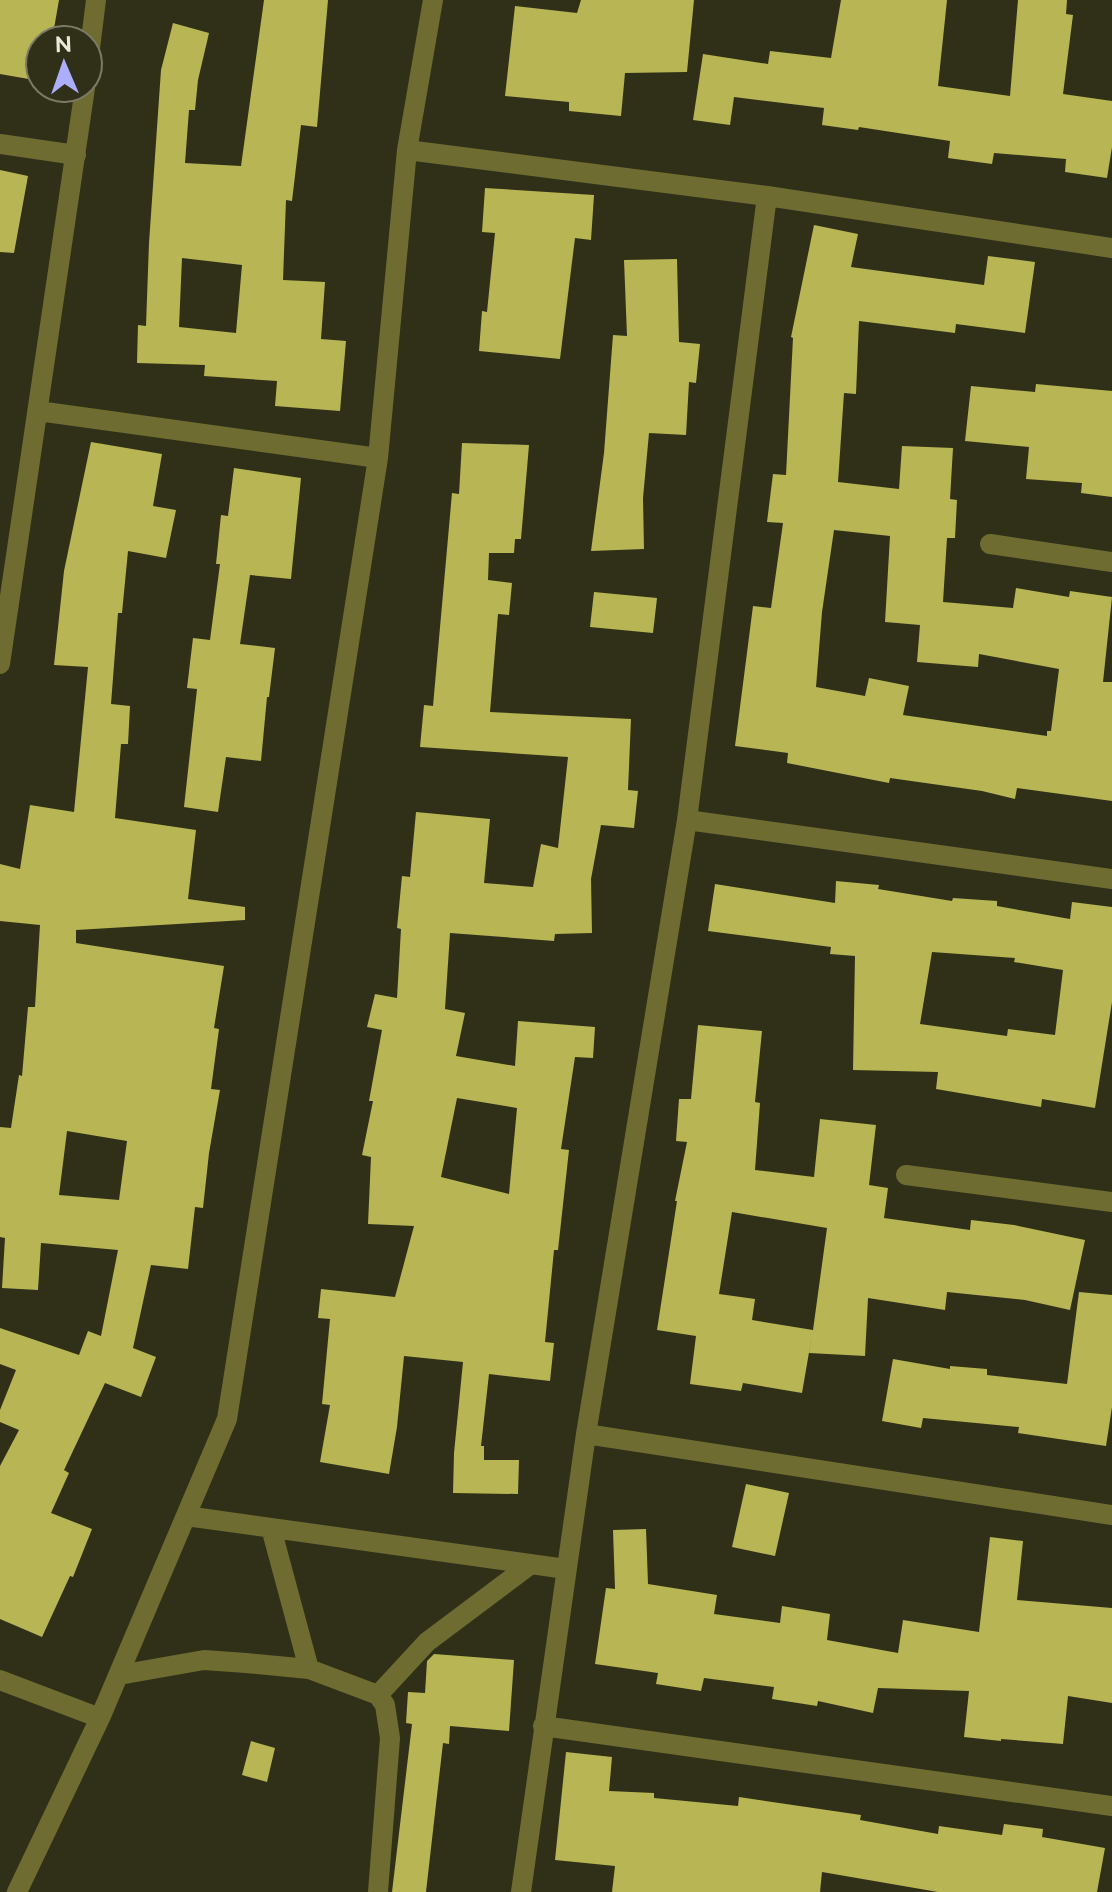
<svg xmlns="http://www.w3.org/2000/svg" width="1112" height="1892" font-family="Raleway,sans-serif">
	<rect width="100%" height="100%" fill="#303018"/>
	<path fill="#b8b554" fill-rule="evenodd" d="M0 0H59L52 40H40V81L0 74Z
		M264 0H328L317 127 301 125 292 201 286 200 283 280 325 282 321 339 346 341 340 411 275 406 277 381 204 376 205 365 137 363 138 325 146 326 149 243 161 70 173 23 209 33 198 80 195 110H189L185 163 241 166ZM182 258 242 265 236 333 179 327Z
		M581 0H694L687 72 625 73 621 116 569 111V102L505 96 515 6 577 13Z
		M841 0H947L938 86 1010 96 1018 0H1067L1066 14 1073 15 1063 94 1112 101V147L1107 178 1065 172 1066 159 994 153 992 164 948 158 950 141 859 127 858 130 822 125 824 108 734 97 730 125 693 120 703 54 768 64 770 51 831 58Z
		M0 170 28 176 14 253 0 252Z
		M485 188 594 195 591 240 575 238 560 359 479 351 482 311 487 312 495 233 482 232Z
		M814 225 858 234 851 267 984 285 988 256 1035 262 1025 333 956 324 955 333 859 321 856 394 844 393 838 482 899 489 902 446 953 448 950 499 957 500 955 538H947L943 602 1013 608 1016 588 1069 597 1070 591 1112 597 1103 682H1112V801L1017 788 1015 799 982 791 890 778 889 783 787 763 788 753 735 746 753 606 771 608 783 523 767 522 773 474 786 475 793 338 791 337ZM834 530 890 536 885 622 920 625 917 662 978 667 979 654 1059 669 1051 731H1047V736L903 715 909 686 869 678 865 696 816 687 822 612Z
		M677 259 679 342 700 344 696 383 689 382 686 435 649 433 643 498 644 549 591 551 604 453 613 335 627 336 624 260Z
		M1036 384 1112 391V497L1081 493 1082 483 1026 479 1029 447 965 441 971 386 1035 392Z
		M91 442 162 454 153 506 176 510 166 558 128 551 122 613H118L111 704 130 706 128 744H121L115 818 196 830 188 899 245 907V920L76 930V943L224 966 214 1028 219 1029 211 1089 220 1090 209 1153 203 1208 195 1207 188 1269 151 1265 133 1348 156 1357 141 1397 105 1383 64 1470 69 1473 51 1513 92 1529 73 1577 70 1576 42 1637 0 1619V1466L19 1430 0 1422V1410L16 1370 0 1364V1328L79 1355 88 1331 101 1336 118 1250 41 1243 38 1290 2 1288 5 1238 0 1237V1127L11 1128 19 1075 22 1076 28 1007H35L40 925 0 921V864L20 869 30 805 74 812 88 667 54 665 64 571ZM67 1131 127 1141 119 1200 59 1195Z
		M462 443 529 445 521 539H515L514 553H489L488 580 512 583 509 615 498 614 490 712 631 719 628 790 638 791 634 828 601 825 591 879 592 933 555 934 554 941 450 933 445 1009 465 1013 456 1056 515 1066 518 1021 595 1027 593 1058 575 1057 561 1149 569 1150 558 1250H554L545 1342 554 1343 550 1381 489 1374 481 1446H484V1460H519L518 1494 453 1493 454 1453 463 1362 404 1356 397 1427 389 1474 320 1462 330 1405 322 1404 330 1319 318 1318 321 1289 395 1297 414 1226 368 1224 371 1157 362 1155 373 1101H369L382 1030 367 1027 375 994 397 998 401 929 397 928 402 876 410 877 416 812 490 819 484 883 533 887 541 844 558 848 568 757 420 747 424 705 433 706 452 493 459 494ZM457 1098 517 1108 509 1194 441 1177Z
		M234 468 301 478 291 579 250 575 240 644 275 648 269 697H267L261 761 226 757 218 812 184 807 197 689 187 688 193 638 210 640 220 564H216L221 515 228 516Z
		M594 592 657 598 653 633 590 627Z
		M836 881 879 885 878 889 952 901 953 898 997 901V906L1070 919 1072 902 1112 907V1002L1095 1108 1042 1099 1041 1107 936 1089 938 1072 853 1070 855 956 830 954 831 947 708 931 715 884 835 903ZM932 952 1015 958 1014 962 1063 970 1055 1035 1008 1029 1007 1036 920 1024Z
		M698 1025 762 1031 755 1102 760 1103 755 1170 814 1177 820 1119 876 1125 869 1185 888 1188 884 1218 970 1230 971 1220 1014 1225 1085 1240 1070 1310 1025 1300 947 1292 945 1310 868 1298 865 1356 809 1353 812 1335 802 1393 743 1383 741 1391 690 1384 696 1336 657 1330 677 1201H675L687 1142 676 1141 679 1099H691ZM732 1212 827 1228 813 1330 752 1320 755 1299 719 1294Z
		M1079 1292 1112 1295V1407L1106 1446 1018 1433 1019 1427 923 1418 921 1428 882 1421 893 1359 950 1369V1366L987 1369V1375L1067 1384Z
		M746 1484 789 1493 775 1556 732 1547Z
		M646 1529 648 1584 717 1595 714 1614 780 1623 782 1606 830 1614 827 1640 898 1653 903 1620 979 1632 990 1537 1023 1541 1017 1600 1112 1608V1703L1068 1696 1063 1744 1001 1739V1741L964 1737 969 1691 878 1688 873 1713 818 1701 817 1706 772 1699 774 1687 704 1678 701 1691 656 1684 658 1673 595 1664 606 1588 615 1589 613 1530Z
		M434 1654 514 1660 509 1731 450 1726 449 1744 443 1743 426 1892H392L412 1724 406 1723 408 1692 425 1693 427 1661Z
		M251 1741 275 1748 267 1782 242 1775Z
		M566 1752 612 1757 609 1791 654 1793V1798L738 1806 739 1797 861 1815 860 1820 938 1834 939 1826 1002 1835 1004 1824 1043 1829 1042 1837 1105 1848 1097 1892H938L822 1872 820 1892H612L615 1866 555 1860Z"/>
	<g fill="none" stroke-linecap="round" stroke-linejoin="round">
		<path stroke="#6e6c31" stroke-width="20" d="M88 64 96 0
			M0 144 76 155
			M407 150 767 196 1112 248
			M38 411 378 458
			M990 544 1112 562
			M0 664 85 88
			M687 820 1112 879
			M906 1175 1112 1202
			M586 1434 1112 1515
			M186 1516 566 1569
			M271 1528 309 1669
			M119 1675 204 1660 246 1663 309 1669 378 1695
			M0 1680 100 1718
			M543 1726 1112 1806
			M17 1892 100 1718 227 1419 378 458 407 150 433 0
			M378 1892 390 1738 385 1705 378 1695 427 1642 531 1564
			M521 1892 586 1434 687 820 767 196"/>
	</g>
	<g transform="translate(64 64) rotate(358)"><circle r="38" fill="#303018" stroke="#7a7a66" stroke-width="2"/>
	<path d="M0-6L14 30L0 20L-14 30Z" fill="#abaffb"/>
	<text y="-12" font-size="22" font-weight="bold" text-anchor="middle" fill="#eaeadc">N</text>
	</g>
</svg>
